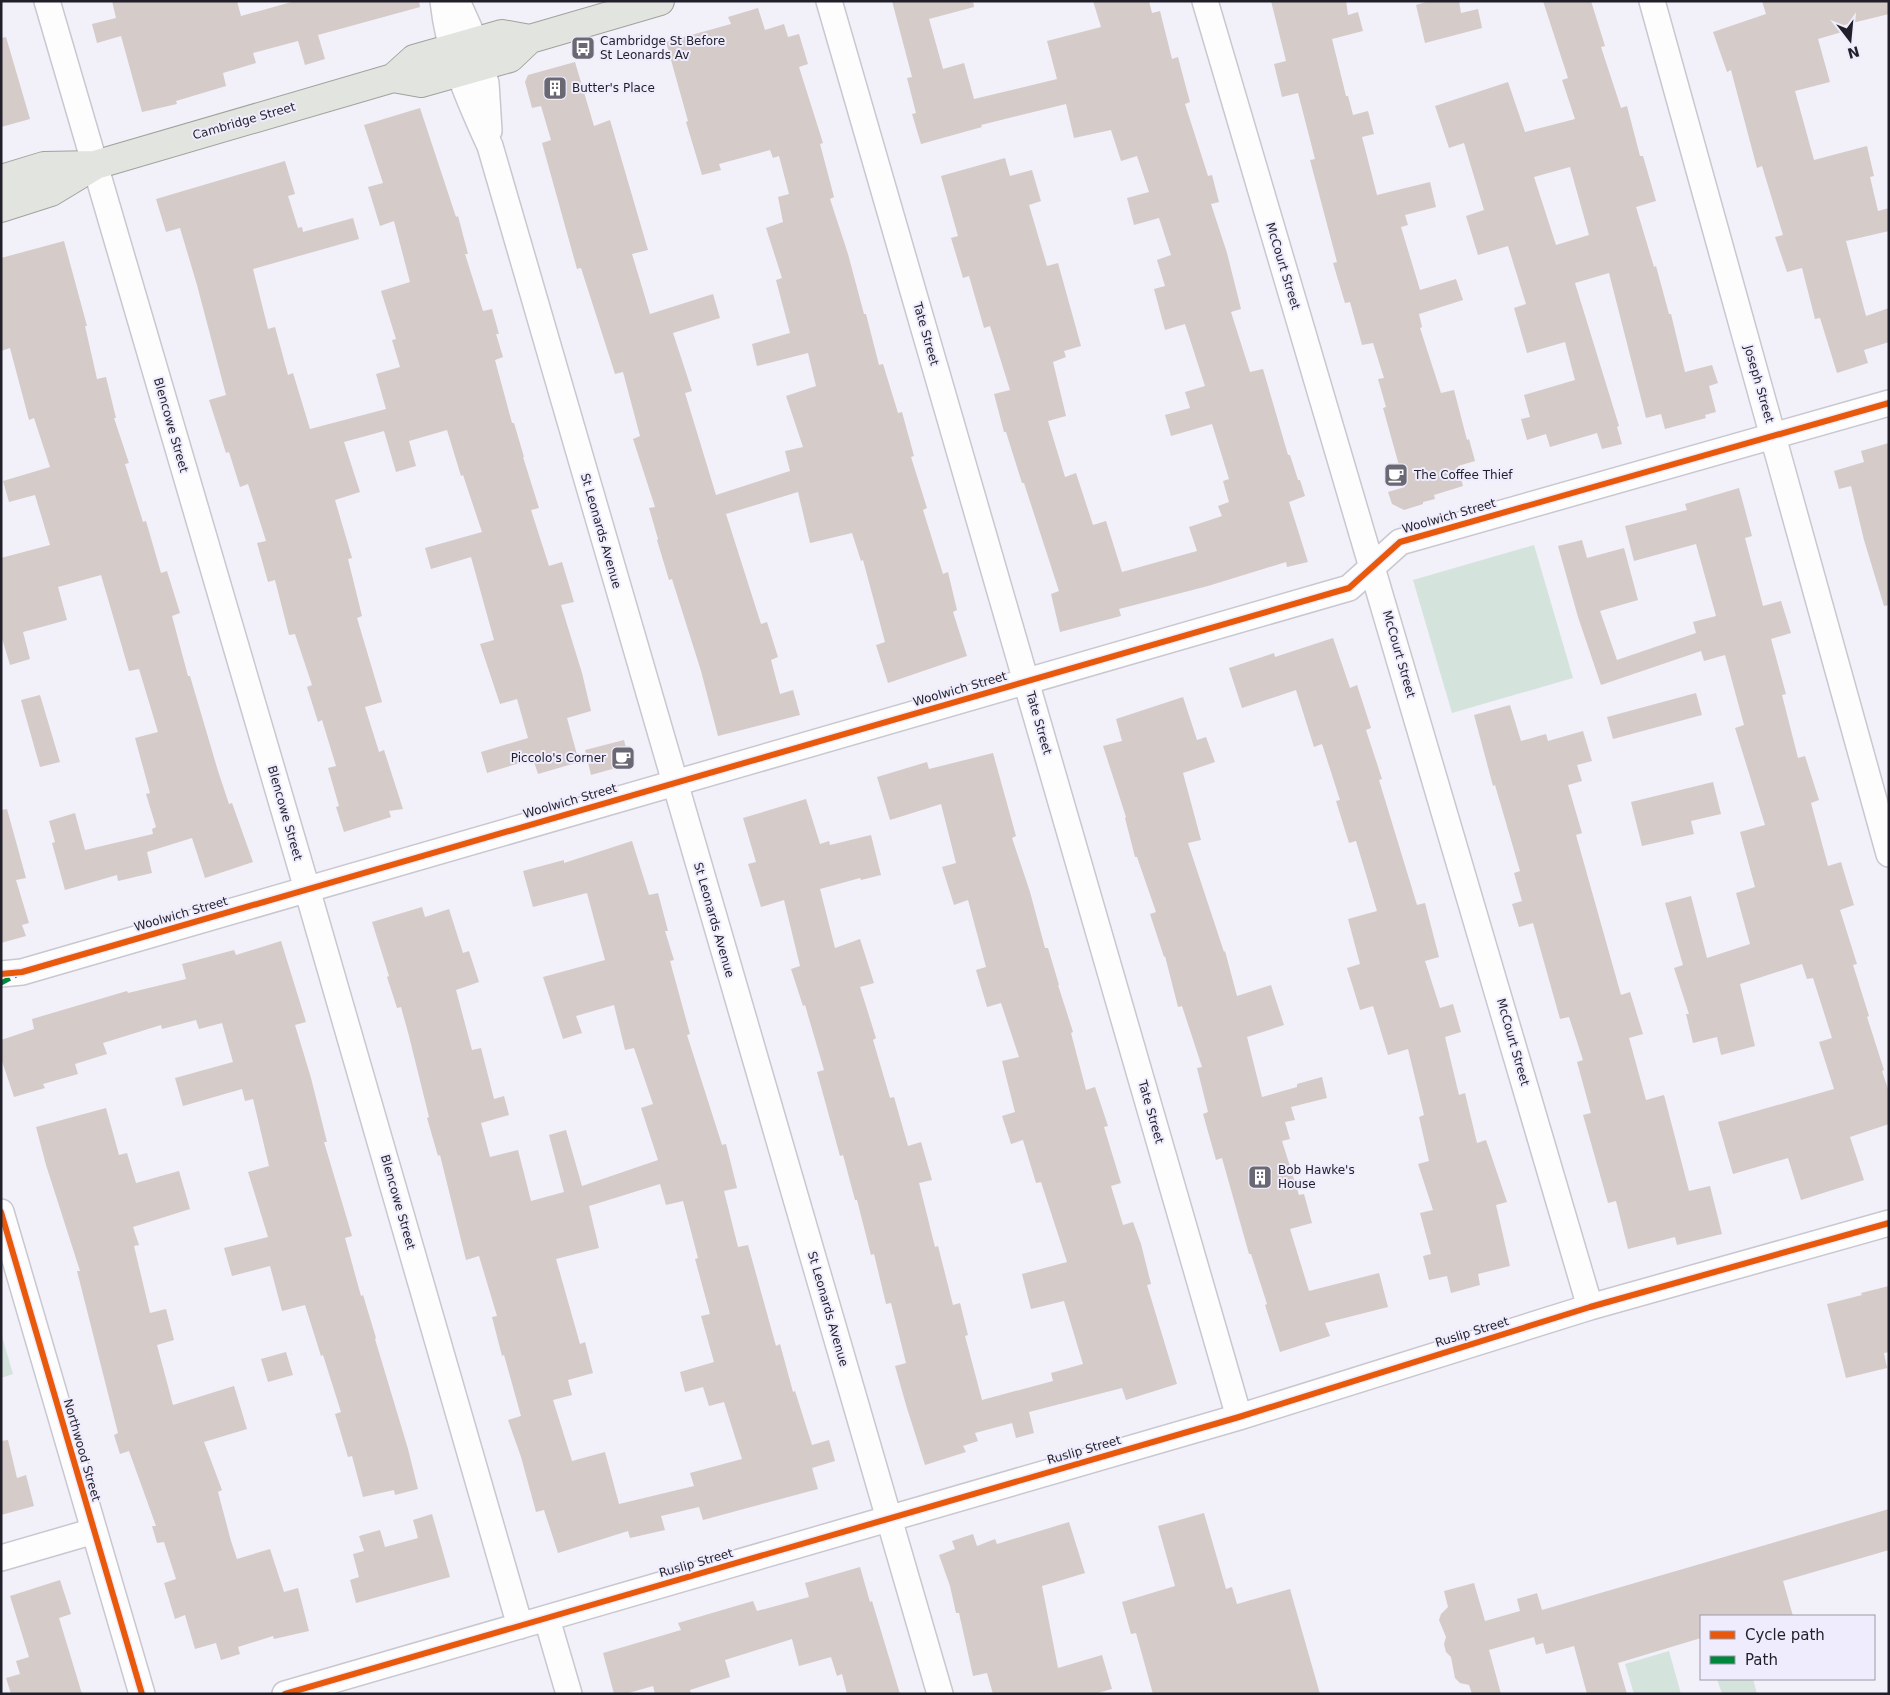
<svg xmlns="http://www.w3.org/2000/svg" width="1890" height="1695" font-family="'DejaVu Sans',sans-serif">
	<rect width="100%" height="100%" fill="#f2f0f9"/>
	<path fill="#d4e4dc" d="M1534 545 1573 678 1452 713 1413 580Z
		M1 1333 13 1374 1 1378Z
		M1669 1651 1681 1694H1634L1625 1664Z
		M1717 1679H1753L1757 1694H1722Z"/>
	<path fill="#d5cbc9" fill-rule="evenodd" d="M112 1H237L241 16 295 1H419L420 7 318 35 325 59 305 65 298 41 253 53 256 63 223 73 226 86 176 101 177 104 142 112 121 36 97 43 92 24 116 18Z
		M892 1H973L974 7 929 19 943 69 964 63 974 99 1057 79 1047 41 1101 27 1093 1H1149L1152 13 1160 11 1172 59 1178 57 1184 80 1190 102 1185 104 1208 176 1212 175 1219 202 1211 204 1227 253 1241 309 1231 312 1250 372 1263 369 1288 455H1290L1298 480H1300L1305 496 1289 502 1308 562 1287 567 1286 562 1208 586 1119 609 1121 616 1060 632 1051 594 1059 591 1024 483H1022L1006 432H1004L994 394 1010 390 990 326 984 328 969 276 963 278 951 238 958 236 941 176 1005 158 1010 176 1032 170 1041 201 1029 205 1047 266 1058 263 1081 346 1064 351 1066 357 1053 362 1066 416 1048 421 1065 477 1076 473 1093 525 1106 521 1122 572 1197 551 1189 527 1222 516 1218 506 1229 502 1223 481 1229 479 1212 424 1171 436 1165 415 1190 408 1185 392 1205 386 1185 324 1165 330 1154 289 1165 286 1157 260 1171 255 1159 218 1134 225 1127 198 1149 192 1137 156 1121 161 1111 130 1074 138 1066 104 981 125 982 127 921 144 912 114 916 113 907 78 912 77Z
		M1271 1H1346L1348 15 1358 12 1363 31 1332 39 1346 96H1348L1353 115 1368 111 1374 134 1362 137 1377 195 1430 182 1436 207 1405 215 1408 225 1401 227 1420 290 1456 279 1463 300 1419 314 1422 327 1420 328 1441 393 1454 390 1467 440 1469 439 1475 461 1458 466 1463 486 1434 495 1435 499 1423 502V504L1404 510 1392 504 1388 492 1405 487 1383 408 1386 407 1378 379 1384 378 1373 343 1362 345 1350 302 1345 303 1333 263 1337 262 1310 160 1315 159 1298 93 1282 97 1274 64 1286 61Z
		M1429 1H1459L1461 13 1478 9 1482 28 1425 43 1416 5Z
		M1543 1H1591L1605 46 1601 47 1621 108 1627 106 1640 156H1643L1656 201 1636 207 1654 267 1656 266 1669 314H1671L1685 372 1712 365 1718 383 1709 386 1716 412 1705 415 1706 418 1665 429 1661 414 1646 418 1609 273 1575 283 1619 426 1617 427 1622 444 1602 449 1597 433 1550 447 1546 434 1527 440 1521 419 1530 417 1524 395 1575 380 1565 342 1527 353 1514 308 1526 304 1508 246 1478 255 1466 216 1484 210 1464 143 1449 148 1435 106 1508 82 1525 132 1575 119 1562 80 1568 78ZM1570 167 1589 235 1556 245 1534 177Z
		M1762 1H1889V14L1840 26 1842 32 1818 39 1830 82 1795 91 1814 160 1867 146 1874 176 1870 177 1878 211 1889 208V231L1846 241 1866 316 1889 308V342L1864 350 1868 363 1837 373 1820 318 1815 319 1802 268 1787 272 1775 237 1783 235 1762 166 1757 168 1731 70 1727 72 1713 32 1766 14Z
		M758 8 765 30 784 24 788 37 799 34 808 64 799 67 823 143 820 144 834 197 830 199 848 254 864 314H866L879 365 883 364 898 413 902 412 914 456 911 457 927 508 923 510 943 574 948 572 957 610 953 612 967 656 888 683 876 645 885 642 863 560 861 561 852 533 810 543 798 492 726 514 761 624 767 622 778 657 771 660 780 694 793 690 800 715 718 736 701 671 672 579 669 580 657 540 658 539 649 508 655 507 633 439 640 436 623 372 615 374 581 268 577 269 542 143 551 140 541 106 532 108 525 82 528 75 575 62 594 126 610 120 648 250 632 254 650 314 713 294 720 318 673 333 692 391 685 393 716 495 790 471 785 451 803 447 786 396 816 386 808 353 757 366 752 344 790 333 776 280 782 278 766 228 783 222 778 197 789 194 779 156 773 158 770 150 719 164 721 170 702 175 686 122 688 121 666 42 731 24 728 17Z
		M6 37 30 119 1 127V38Z
		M420 108 456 217 458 216 468 254H465L483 311 492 309 499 334H496L503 357 495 360 512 423H514L524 457H523L539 508 531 510 549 566 562 562 574 602 561 605 582 673 591 711 567 718 579 762 538 774 533 759 487 773 481 752 528 738 517 699 500 704 480 644 494 640 471 557 431 569 425 548 482 532 463 475 461 476 447 430 409 441 416 466 396 472 384 431 344 442 360 492 335 500 352 558 348 559 362 616 357 618 382 702 365 707 379 752 384 750 403 809 389 811 391 817 344 832 336 807 339 806 328 768 336 766 322 720 318 722 307 687 312 685 295 634 289 635 275 580 268 582 257 543 266 541 248 484 240 487 229 452 226 453 209 400 226 395 197 285 180 228 166 232 156 199 285 161 295 194 288 196 298 228 302 227 303 232 353 218 359 239 253 269 268 329 275 327 288 375 293 373 310 429 386 409 376 374 400 367 392 340 396 339 381 291 410 282 394 221 380 226 368 187 383 183 364 125Z
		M64 241 87 326H85L97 379 106 377 116 418H114L129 463 125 464 143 522 146 521 161 573 167 571 180 613 172 616 188 676H190L218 771 229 804 232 803 253 862 205 878 192 838 147 852 152 873 118 881 117 875 65 890 52 843 55 842 49 821 75 813 85 850 153 834 152 829 156 827 146 794 150 793 135 738 158 732 139 669 129 671 101 575 58 587 67 620 23 632 30 659 10 665 1 635V558L50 545 35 495 9 502 3 481 50 467 34 418 29 420 10 348 1 351V258Z
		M1889 443V605L1884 606 1864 540 1851 486 1839 489 1834 471 1864 462 1861 451Z
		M1739 488 1752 536 1745 538 1763 606 1781 601 1791 633 1771 639 1786 694 1782 695 1798 758 1805 756 1819 800 1811 803 1828 866 1841 862 1854 905 1840 910 1857 964 1853 965 1869 1016 1867 1017 1884 1070 1882 1071 1889 1092V1124L1850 1137 1864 1180 1801 1200 1788 1158 1733 1174 1718 1122 1834 1089 1819 1042 1832 1038 1813 978 1807 979 1802 964 1740 984 1755 1046 1721 1055 1717 1037 1693 1043 1686 1014H1689L1674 968 1683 965 1665 903 1691 896 1707 958 1750 944 1736 893 1755 887 1740 832 1765 825 1735 728 1744 725 1725 655 1704 661 1701 651 1601 685 1578 617 1558 546 1582 540 1587 558 1624 548 1638 600 1600 611 1617 660 1696 633 1693 622 1716 616 1696 544 1634 561 1625 526 1687 510 1685 504Z
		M1333 638 1350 688 1357 685 1371 728 1366 730 1382 779 1379 780 1417 905 1425 903 1439 957 1425 961 1440 1008 1453 1004 1461 1032 1445 1037 1459 1095 1465 1093 1477 1143 1486 1140 1507 1202 1496 1205 1510 1266 1478 1274 1480 1285 1451 1293 1447 1276 1429 1280 1423 1256 1431 1254 1420 1213 1433 1210 1418 1164 1429 1161 1419 1117 1424 1115 1408 1049 1388 1055 1373 1006 1360 1010 1347 968 1360 964 1348 919 1377 911 1356 841 1349 843 1336 801 1340 800 1322 744 1314 747 1296 690 1242 708 1229 668 1274 653 1275 657Z
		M1696 693 1702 715 1613 739 1607 717Z
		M40 695 60 762 40 767 21 700Z
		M1183 697 1197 740 1206 737 1215 762 1183 773 1201 840 1188 843 1224 952 1225 951 1237 996 1271 985 1284 1025 1247 1037 1262 1097 1297 1087V1084L1322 1077 1327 1098 1291 1107 1295 1120 1285 1122 1290 1139 1282 1141 1299 1195 1304 1194 1312 1223 1290 1229 1309 1291 1379 1273 1388 1307 1325 1323 1330 1336 1280 1352 1265 1305 1267 1304 1251 1254H1249L1222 1158 1216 1160 1203 1114 1208 1112 1197 1068 1202 1067 1182 1006 1178 1007 1165 956 1164 957 1150 914 1156 912 1137 857H1135L1125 818 1126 817 1103 746 1122 741 1116 719Z
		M1510 705 1521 741 1546 734 1548 741 1583 731 1592 761 1577 765 1582 781 1568 785 1582 833 1576 835 1621 995 1630 992 1643 1034 1629 1038 1646 1100 1664 1095 1689 1191 1710 1186 1722 1234 1677 1245 1675 1237 1628 1249 1616 1201 1608 1203 1583 1115 1591 1113 1577 1062 1583 1060 1569 1017 1560 1019 1533 923 1519 927 1512 904 1522 901 1514 873 1520 871 1495 785 1493 786 1474 715Z
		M624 740 630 764 591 775 585 750Z
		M993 753 1016 836 1012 838 1030 892 1045 948H1048L1059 985H1058L1073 1032 1071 1033 1086 1090 1095 1087 1108 1126 1104 1127 1121 1183 1111 1186 1123 1225 1133 1222 1141 1244 1151 1284 1147 1285 1177 1384 1126 1400 1122 1388 1029 1412 1034 1433 1016 1438 1012 1423 975 1433 978 1441 963 1446 966 1452 925 1465 906 1405 895 1366 906 1363 891 1303 886 1304 874 1254 871 1255 857 1200H855L843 1155 840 1156 817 1072 824 1070 805 1005 803 1006 791 969 800 966 784 900 761 907 748 864 756 862 743 818 806 799 820 844 829 841 830 845 871 835 881 875 861 880 860 878 820 889 835 948 860 939 874 983 860 987 876 1038 873 1040 890 1098 894 1097 908 1146 921 1142 932 1180 919 1183 935 1247 938 1246 953 1305 960 1303 968 1335 965 1336 982 1400 1053 1381 1051 1373 1083 1364 1064 1301 1031 1309 1022 1274 1067 1262 1041 1182 1036 1183 1023 1140 1011 1144 1002 1116 1015 1112 1002 1061 1019 1057 1001 1003 987 1007 976 970 986 967 968 900 954 905 942 867 956 863 941 804 890 820 877 777 927 762 929 769Z
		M1713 782 1721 814 1691 821 1694 834 1642 846 1631 802Z
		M7 809 26 878 16 880 29 923 22 925 26 936 1 943V810Z
		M632 841 649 895 658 893 668 931H665L674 960 670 961 690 1034 687 1035 722 1145 726 1144 737 1188 724 1191 738 1247 748 1245 776 1346 780 1344 793 1392 795 1391 812 1445 829 1440 835 1461 812 1468 818 1489 703 1520 699 1507 661 1516 665 1530 630 1538 628 1531 558 1553 544 1510 536 1512 521 1457 508 1420 521 1416 504 1355 502 1356 492 1317 497 1316 479 1256 466 1260 440 1155 438 1156 427 1118 429 1117 409 1036 401 1007 397 1008 387 977 389 976 372 922 422 907 425 917 449 909 463 953 469 951 479 982 456 990 472 1050 481 1048 494 1099 504 1096 509 1115 481 1123 490 1157 518 1150 531 1201 564 1192 549 1135 566 1130 582 1186 658 1160 641 1108 653 1104 634 1048 625 1050 614 1005 576 1016 582 1033 563 1039 543 977 605 960 587 893 533 907 523 871 564 860V863ZM660 1184 666 1205 683 1201 698 1258 695 1259 710 1314 701 1316 714 1362 680 1372 685 1392 703 1387 709 1406 724 1402 742 1459 690 1473 694 1486 619 1504 605 1452 572 1461 553 1400 572 1395 568 1380 593 1373 585 1342 580 1344 556 1259 599 1248 589 1206Z
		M281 941 306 1022 295 1025 311 1078 327 1142H324L352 1236 345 1238 361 1296 363 1295 376 1338 375 1339 408 1449 418 1489 395 1495 394 1490 363 1497 352 1456 348 1457 335 1414 341 1412 323 1355 321 1356 305 1305 282 1311 270 1266 232 1276 224 1248 268 1237 248 1172 269 1166 253 1099 245 1101 242 1089 183 1106 175 1078 233 1062 222 1023 199 1029 196 1020 162 1029 161 1025 103 1043 107 1054 75 1064 78 1074 43 1084 45 1088 14 1097 1 1058V1040L34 1029 32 1019 127 991 128 993 186 979 182 964 234 950 236 955Z
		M106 1108 119 1155 127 1153 136 1183 179 1171 190 1209 133 1227 139 1245 134 1246 150 1313 166 1309 174 1340 157 1345 173 1405 234 1386 247 1429 204 1442 222 1490 218 1492 231 1541 237 1559 270 1549 284 1592 298 1588 309 1631 274 1639 273 1636 238 1647 240 1654 221 1660 216 1643 195 1649 185 1615 175 1619 164 1583 176 1579 164 1542 157 1543 152 1526H156L129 1451 120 1454 114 1435 118 1433 77 1271H80L46 1165 36 1127Z
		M1889 1286V1352L1884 1353 1887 1368 1846 1378 1827 1304 1862 1295 1861 1293Z
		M286 1352 293 1375 268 1382 261 1359Z
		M8 1440 17 1478 26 1475 34 1506 1 1515V1441Z
		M1889 1509V1550L1783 1581 1793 1616H1701V1638L1618 1663 1627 1694H1587L1574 1646 1546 1654 1543 1643 1536 1645 1534 1637 1489 1650 1501 1694H1472L1469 1685 1460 1683 1455 1678 1451 1657 1446 1652 1444 1644 1446 1637 1439 1620 1441 1614 1448 1607 1444 1591 1474 1583 1485 1621 1520 1611 1517 1599 1537 1593 1542 1610Z
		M1204 1513 1226 1589 1232 1587 1237 1604 1290 1589 1320 1694H1153L1136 1633 1131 1634 1122 1602 1175 1586 1158 1526Z
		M432 1514 450 1577 356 1603 350 1580 359 1577 353 1554 364 1551 359 1536 380 1530 385 1547 418 1538 413 1520Z
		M1069 1522 1085 1573 1042 1586 1058 1668 1102 1655 1112 1689 1094 1694H993L987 1673 973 1676 959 1613H956L950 1586 939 1555 955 1549 952 1541 973 1534 977 1546 995 1539 997 1544Z
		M860 1567 870 1602 872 1601 900 1694H847L842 1674 837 1676 831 1657 799 1666 792 1639 725 1660 730 1677 690 1690 691 1694H655L653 1686 625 1694H614L603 1653 681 1630 678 1623 753 1601 757 1611 809 1597 805 1583Z
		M60 1580 71 1614 59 1618 82 1694H11L6 1678 20 1674 16 1661 29 1657 10 1596Z"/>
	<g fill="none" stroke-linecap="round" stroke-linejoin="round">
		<g stroke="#c9c7d0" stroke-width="28">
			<path id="street" d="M47 1 307 889 520 1626
				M443 1C449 55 468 98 490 146L940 1694
				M457 1 470 30 486 83 489 131
				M829 1 1239 1417
				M1205 1 1590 1307
				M1652 1 1889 854
				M1 974 22 972 122 943 1349 588 1400 542 1889 403
				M1 1212 142 1694
				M1 1558 94 1531
				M547 1619 569 1694
				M285 1694 1239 1417 1590 1307 1889 1223"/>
		</g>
		<g stroke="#a0a29c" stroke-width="30">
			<path id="primary" d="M393 78 414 59 502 34 530 39 660 1
				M1 179 44 166 95 165 393 78 421 83 510 58 530 39
				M1 208 51 192 94 166"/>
		</g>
		<use href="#street" stroke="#fdfdfe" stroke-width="25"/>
		<use href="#primary" stroke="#e2e4df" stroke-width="28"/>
		<path stroke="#00873e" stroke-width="5" stroke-dasharray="10 5" stroke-linecap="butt" d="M1 983 16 975"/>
		<g stroke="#efecfd" stroke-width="9">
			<path id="cycleway" d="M1 974 22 972 122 943 1349 588 1400 542 1889 403
				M1 1212 142 1694
				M285 1694 1239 1417 1590 1307 1889 1223"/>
		</g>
		<use href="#cycleway" stroke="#e8590c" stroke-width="6"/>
	</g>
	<defs>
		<g id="bus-square" transform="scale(1.25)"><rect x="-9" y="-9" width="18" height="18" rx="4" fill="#6a6872" stroke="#efecfd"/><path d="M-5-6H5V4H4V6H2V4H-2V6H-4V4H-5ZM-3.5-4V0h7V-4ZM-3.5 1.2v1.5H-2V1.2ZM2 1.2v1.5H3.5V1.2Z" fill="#fff"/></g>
		<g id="building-square" transform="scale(1.25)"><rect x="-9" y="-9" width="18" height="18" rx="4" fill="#6a6872" stroke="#efecfd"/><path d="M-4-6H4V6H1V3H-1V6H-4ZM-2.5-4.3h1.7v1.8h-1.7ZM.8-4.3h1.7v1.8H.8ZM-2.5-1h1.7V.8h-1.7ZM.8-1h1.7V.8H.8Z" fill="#fff"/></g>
		<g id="cafe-square" transform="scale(1.25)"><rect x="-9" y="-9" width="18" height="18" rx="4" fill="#6a6872" stroke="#efecfd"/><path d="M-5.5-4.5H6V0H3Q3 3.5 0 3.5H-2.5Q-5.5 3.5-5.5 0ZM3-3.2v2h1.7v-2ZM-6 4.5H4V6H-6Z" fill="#fff"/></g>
	</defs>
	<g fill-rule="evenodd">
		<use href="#bus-square" x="583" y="48"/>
		<use href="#building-square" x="555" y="88"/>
		<use href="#cafe-square" x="1396" y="475"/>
		<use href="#cafe-square" x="623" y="758"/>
		<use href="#building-square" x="1260" y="1177"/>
	</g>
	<g text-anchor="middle" stroke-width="4" stroke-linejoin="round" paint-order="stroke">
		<g font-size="12" fill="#211f29" stroke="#efecfd" text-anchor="start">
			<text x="600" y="45">Cambridge St Before<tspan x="600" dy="14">St Leonards Av</tspan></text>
			<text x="572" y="92">Butter's Place</text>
			<text x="1414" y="479">The Coffee Thief</text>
			<text x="606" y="762" text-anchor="end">Piccolo's Corner</text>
			<text x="1278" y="1174">Bob Hawke's<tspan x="1278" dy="14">House</tspan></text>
		</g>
		<g font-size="12" fill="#211f29" stroke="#efecfd">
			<text transform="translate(244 121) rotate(-16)" y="4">Cambridge Street</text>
			<text transform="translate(1283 266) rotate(73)" y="4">McCourt Street</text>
			<text transform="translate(926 334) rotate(74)" y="4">Tate Street</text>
			<text transform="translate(1759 384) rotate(74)" y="4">Joseph Street</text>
			<text transform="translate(171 425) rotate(74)" y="4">Blencowe Street</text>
			<text transform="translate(1449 516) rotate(-16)" y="4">Woolwich Street</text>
			<text transform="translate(601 531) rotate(74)" y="4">St Leonards Avenue</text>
			<text transform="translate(1399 654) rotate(74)" y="4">McCourt Street</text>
			<text transform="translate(960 689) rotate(-16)" y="4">Woolwich Street</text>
			<text transform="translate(1039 723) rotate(74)" y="4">Tate Street</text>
			<text transform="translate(570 801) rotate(-16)" y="4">Woolwich Street</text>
			<text transform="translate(285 813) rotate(74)" y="4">Blencowe Street</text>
			<text transform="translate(181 914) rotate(-16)" y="4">Woolwich Street</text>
			<text transform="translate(714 920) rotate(74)" y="4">St Leonards Avenue</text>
			<text transform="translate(1513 1042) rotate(74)" y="4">McCourt Street</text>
			<text transform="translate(1151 1112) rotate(74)" y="4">Tate Street</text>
			<text transform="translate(398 1202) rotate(74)" y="4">Blencowe Street</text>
			<text transform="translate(828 1309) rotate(74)" y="4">St Leonards Avenue</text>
			<text transform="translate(1472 1332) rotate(-17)" y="4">Ruslip Street</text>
			<text transform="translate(82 1450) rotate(74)" y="4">Northwood Street</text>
			<text transform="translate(1084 1450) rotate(-16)" y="4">Ruslip Street</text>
			<text transform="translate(696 1563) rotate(-16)" y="4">Ruslip Street</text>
		</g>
	</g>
	<rect width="1890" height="1695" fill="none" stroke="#211f29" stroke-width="5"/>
	<rect x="1700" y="1615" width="175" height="65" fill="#efecfd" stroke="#9d9aa8"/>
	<rect x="1710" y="1631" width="25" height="8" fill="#e8590c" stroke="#9d9aa8"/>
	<text x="1745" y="1640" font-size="15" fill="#211f29">Cycle path</text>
	<rect x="1710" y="1656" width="25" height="8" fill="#00873e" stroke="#9d9aa8"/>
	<text x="1745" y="1665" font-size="15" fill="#211f29">Path</text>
	<g transform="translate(1850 40) rotate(164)" stroke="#efecfd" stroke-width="4" paint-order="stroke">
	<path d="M0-4L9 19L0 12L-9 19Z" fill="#211f29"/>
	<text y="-8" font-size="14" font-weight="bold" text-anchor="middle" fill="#211f29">N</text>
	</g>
</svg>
